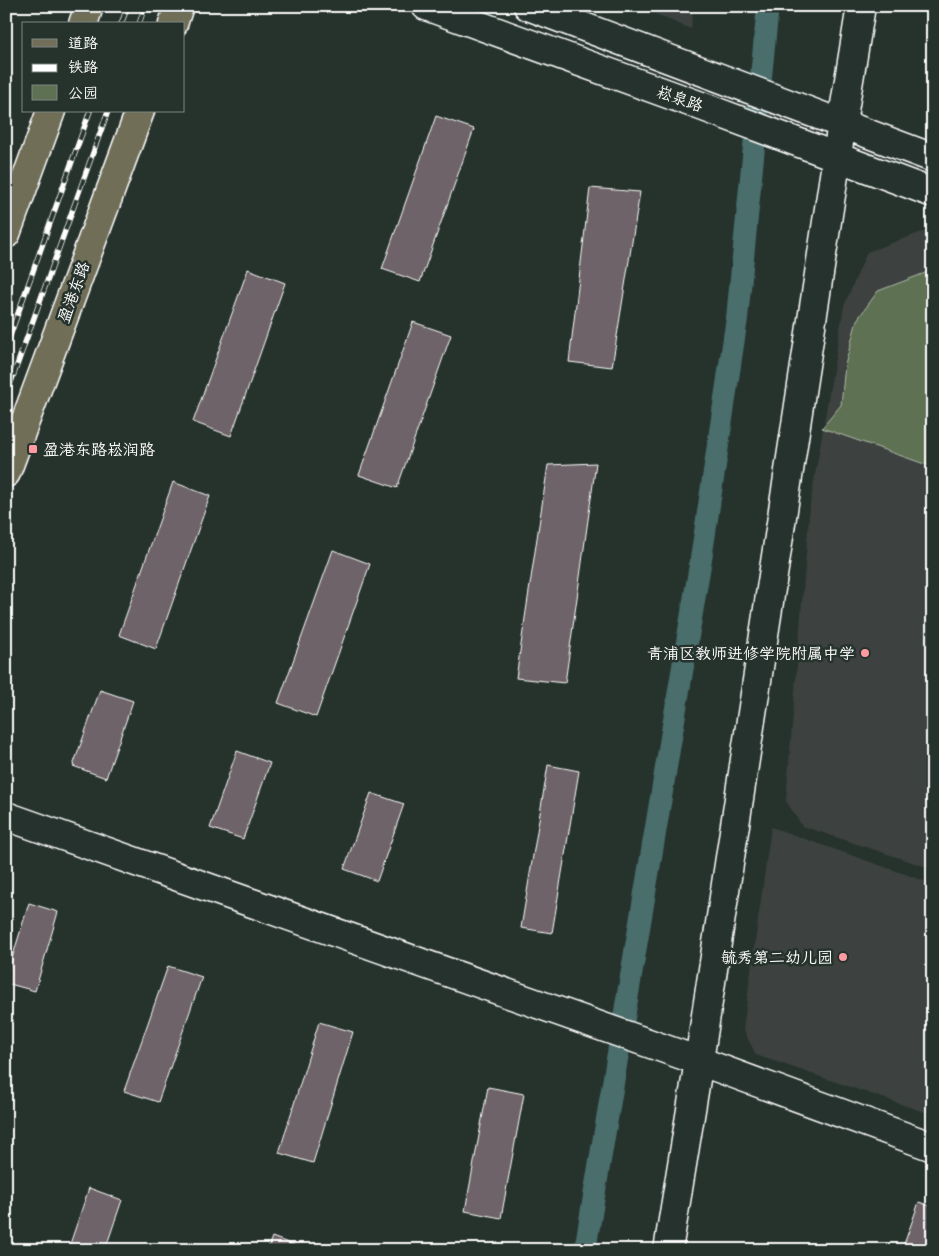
<svg xmlns="http://www.w3.org/2000/svg" width="939" height="1256" font-family="'Patrick Hand','LXGW WenKai TC',sans-serif">
	<rect width="100%" height="100%" fill="#26332d"/>
	<filter id="ink" filterUnits="userSpaceOnUse"><feTurbulence type="fractalNoise" baseFrequency=".02" numOctaves="2"/><feDisplacementMap in="SourceGraphic" scale="10" xChannelSelector="R" yChannelSelector="G"/><feConvolveMatrix kernelMatrix="1 2 1 2 8 2 1 2 1" color-interpolation-filters="sRGB"/></filter>
	<g filter="url(#ink)">
		<path fill="#3c423f" d="M636 6H693L691 29Z
			M933 231V869L802 826 786 801 810 505 844 306 867 252 922 232Z
			M771 827 933 884V1115L756 1055 743 1029Z"/>
		<path fill="#5f7153" stroke="#afb8a9" d="M933 270V467L822 428 841 405 845 365 857 320 878 291Z"/>
		<g fill="none" stroke-linecap="round" stroke-linejoin="round">
			<path stroke="#496e6c" stroke-width="22" d="M585 1250 701 559 737 318 768 6"/>
		</g>
		<path fill="#6e6468" stroke="#fff" d="M436 116 474 129 420 282 382 269Z
			M590 188 640 192 612 367 569 362Z
			M248 269 285 283 231 436 193 422Z
			M413 322 451 335 397 488 359 475Z
			M596 463 565 683 516 678 548 465Z
			M173 482 210 496 156 649 119 635Z
			M333 550 370 564 316 717 278 703Z
			M100 690 133 701 106 778 73 766Z
			M237 751 270 763 243 839 210 828Z
			M548 765 579 771 552 933 521 928Z
			M371 793 404 804 377 881 344 869Z
			M29 903 58 912 35 991 6 983V978Z
			M168 966 202 977 158 1102 124 1091Z
			M319 1022 353 1032 313 1163 279 1153Z
			M488 1087 524 1094 501 1218 465 1211Z
			M89 1188 122 1200 105 1250H68Z
			M919 1202 933 1207V1250H902Z
			M272 1237 307 1250H267Z"/>
		<g fill="none" stroke-linecap="round" stroke-linejoin="round">
			<g stroke="#fff" stroke-width="31">
				<path id="minor" d="M426 6 701 106 933 193
					M528 6 933 158
					M6 816 699 1061 933 1147
					M668 1250 699 1061 842 123 861 6"/>
			</g>
			<g stroke="#fff" stroke-width="31">
				<path id="major" d="M83 24 89 6
					M173 24 179 6
					M6 234 51 111
					M6 473 140 111"/>
			</g>
			<use href="#minor" stroke="#26332d" stroke-width="28"/>
			<use href="#major" stroke="#716e59" stroke-width="28"/>
			<g stroke="#fff" stroke-width="5.5">
				<path id="rail" d="M121 24 128 6
					M139 24 145 6
					M6 347 90 111
					M6 396 108 111"/>
			</g>
			<use href="#rail" stroke="#26332d" stroke-width="4" stroke-dasharray="11" stroke-linecap="butt"/>
		</g>
	</g>
	<g fill="#ff9aa2" stroke="#26332d" stroke-width="2">
		<rect x="28" y="444" width="10" height="10" rx="2.5"/>
		<circle cx="865" cy="653" r="5"/>
		<circle cx="843" cy="957" r="5"/>
	</g>
	<g text-anchor="middle" stroke-width="5" stroke-linejoin="round" paint-order="stroke">
		<g font-size="16" fill="#fff" stroke="#26332d">
			<text transform="translate(680 98) rotate(20)" y="6">崧泉路</text>
			<text transform="translate(73 292) rotate(-70)" y="6">盈港东路</text>
		</g>
		<g font-size="16" fill="#fff" stroke="#26332d" text-anchor="end">
			<text x="43" y="455" text-anchor="start">盈港东路崧润路</text>
			<text x="855" y="659">青浦区教师进修学院附属中学</text>
			<text x="833" y="963">毓秀第二幼儿园</text>
		</g>
	</g>
	<rect width="939" height="1256" fill="none" stroke="#26332d" stroke-width="25"/>
	<rect x="12" y="12" width="914" height="1231" fill="none" stroke="#fff" stroke-width="2" filter="url(#ink)"/>
	<rect x="22" y="22" width="162" height="90" fill="#26332d" stroke="#7d8581"/>
	<rect x="32" y="39" width="25" height="8" fill="#716e59" stroke="#7d8581"/>
	<text x="68" y="48" font-size="15" fill="#ffffff">道路</text>
	<rect x="32" y="64" width="25" height="8" fill="#ffffff" stroke="#7d8581"/>
	<text x="68" y="72" font-size="15" fill="#ffffff">铁路</text>
	<rect x="32" y="85" width="25" height="15" fill="#5f7153" stroke="#7d8581"/>
	<text x="68" y="98" font-size="15" fill="#ffffff">公园</text>
</svg>
